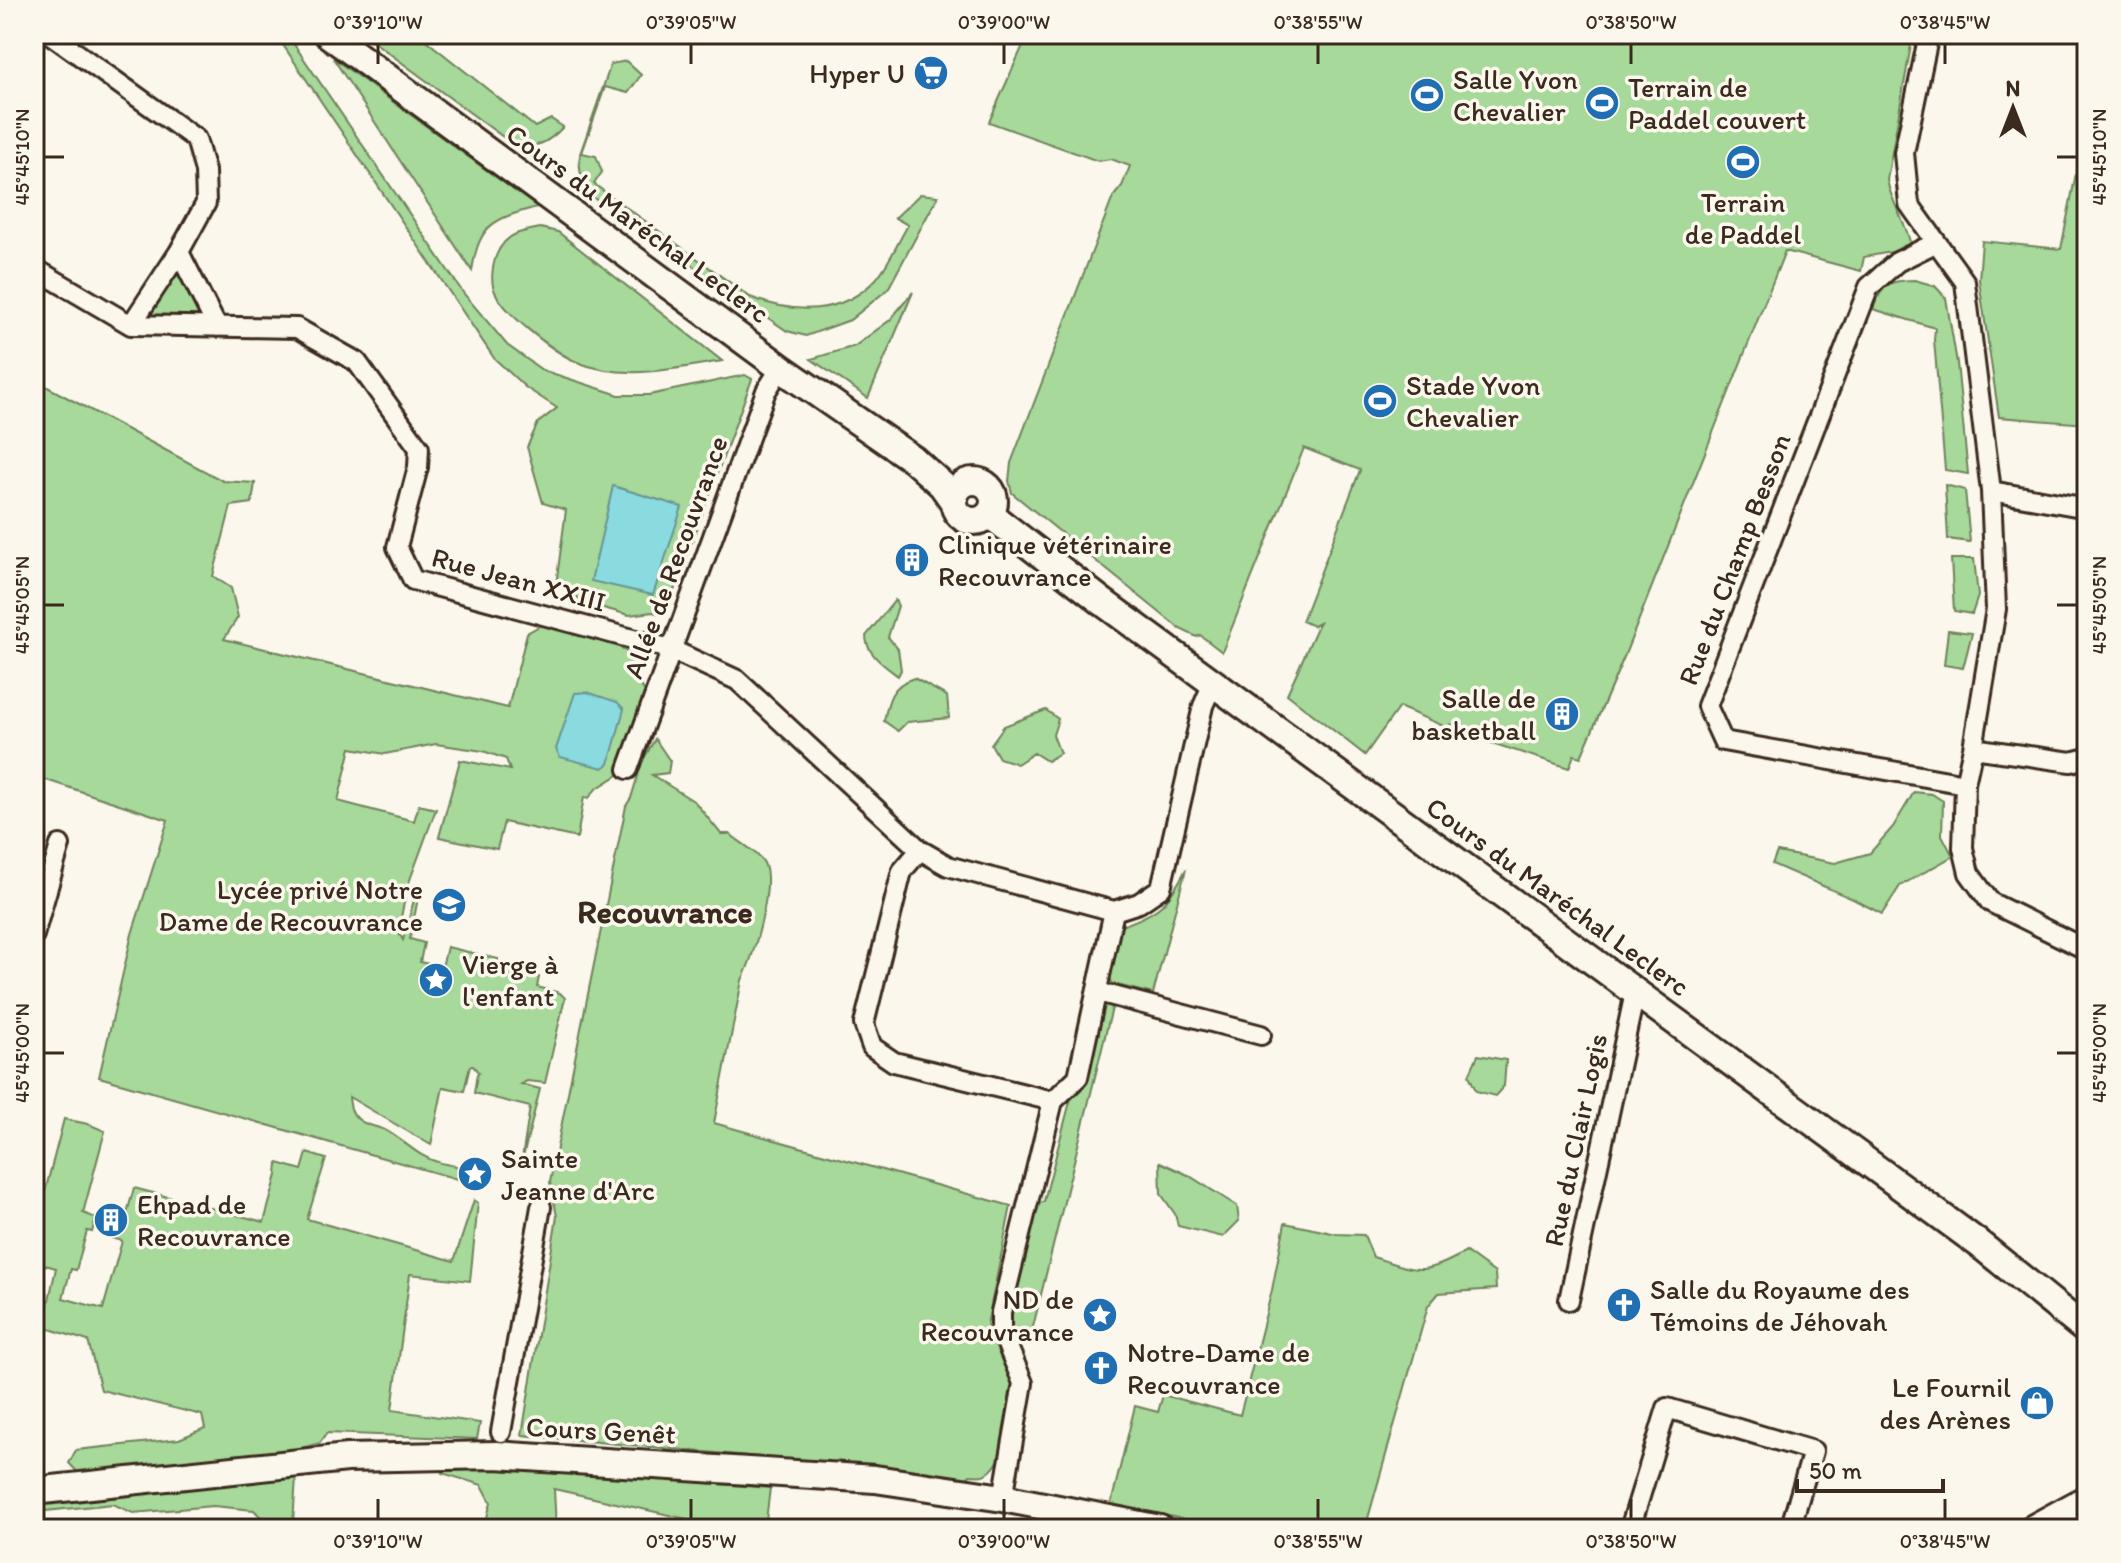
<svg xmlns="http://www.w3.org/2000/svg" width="2121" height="1563" font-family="Itim,sans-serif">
	<rect width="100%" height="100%" fill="#fbf7ec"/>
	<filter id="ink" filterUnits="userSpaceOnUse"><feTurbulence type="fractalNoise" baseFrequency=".0125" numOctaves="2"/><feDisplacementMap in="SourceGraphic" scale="16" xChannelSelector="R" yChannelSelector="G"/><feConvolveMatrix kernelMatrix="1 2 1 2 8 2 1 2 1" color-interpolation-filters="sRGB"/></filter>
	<g filter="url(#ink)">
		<path fill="#a6d99a" stroke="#70825c" stroke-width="2" d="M267 34H285L289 37 464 294 507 345 542 370 619 395H649L745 375 752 379 665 615 653 612 629 615 581 602 572 590 556 585 566 510 543 503 527 447 538 423 557 408 525 387 494 358 283 45Z
			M363 34H418L535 127 551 119 563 127C548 143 536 149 514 145Z
			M1028 34H1913L1887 180C1891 202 1905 220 1910 242L1902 250 1864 257 1861 271 1785 251 1624 657 1581 757 1574 755 1569 768 1492 743 1450 724 1448 728 1399 707 1365 755 1287 694 1319 623 1313 626 1302 621 1360 470 1304 448 1222 652 1200 635 1197 637 1180 629 1012 493 1009 481 1011 463 1113 197 1122 186 1130 166 1111 159 1098 161 989 122Z
			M333 58 537 207C493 219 479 224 472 271Z
			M626 61 641 75 628 93 605 87 582 153 596 156 602 172 594 184 750 297C793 314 842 316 876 279 889 264 898 242 908 225L895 218 920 194 938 196 888 289 850 320 806 336 787 331 595 199C583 184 578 174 580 154L611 64Z
			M2086 123 2087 424 1999 417 1979 280 1982 241 2061 249Z
			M540 228 558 232 722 361C675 369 623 381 577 362 555 353 498 310 493 286 491 276 493 265 496 256 500 246 506 238 516 234 523 231 532 230 540 228Z
			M180 275 203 316 201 322 151 321 149 316 174 276Z
			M1915 280 1935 286 1946 298 1957 363 1968 474 1945 470 1934 340 1935 328 1873 309C1883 283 1887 281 1915 280Z
			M913 292 868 398 811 359 855 346 890 320Z
			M40 383 223 481 255 483 252 503 231 506 213 576 231 588 238 617 224 639 508 708 527 633 543 624C575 630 611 635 635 659V679L649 696 618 775 596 789 589 798 584 797 577 838 504 822 497 849 439 837 460 760 510 770 506 759 483 751 436 744 385 754 351 748 338 801 414 821 419 805 436 809 407 888 398 932 403 940 417 889 419 893 410 939 424 943 420 962 442 967 447 947 498 959 497 967 539 977 537 987 560 993 565 998 545 1083 527 1081 521 1084 540 1089 521 1165 530 1107 474 1093 477 1074 479 1073 473 1066H470L464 1091 443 1087 431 1145 349 1097C350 1106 351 1113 358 1119 365 1126 378 1126 387 1131 406 1142 419 1158 441 1163 457 1167 473 1167 487 1179L478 1185 99 1077 132 934 168 820 34 776V384Z
			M1945 485 1965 490 1970 542 1948 539Z
			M1951 559H1974L1978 596 1972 614 1954 611Z
			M895 600 898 606 888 637 898 649 901 670 898 676C885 666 866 654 866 636Z
			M1948 630 1972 633 1963 668 1944 665Z
			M914 678 947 696 949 718 907 722 898 731 884 721C888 700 891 685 914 678Z
			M1046 710 1058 719 1053 735 1060 753 1047 761 1034 753 1017 764 999 758 991 744 1004 726Z
			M655 739 670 761 668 773 652 775 695 802 721 834H730C739 842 758 852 764 863 775 886 753 958 742 980L714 1123 1011 1206 987 1325 1005 1362 1015 1376C1012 1401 1010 1458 988 1473 983 1477 976 1475 970 1475L965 1480 802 1461 522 1435 557 1216 550 1182 626 806 631 798 642 762Z
			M1914 792 1932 794 1943 801 1942 835 1953 856 1900 886 1882 914 1853 899 1772 864 1777 852 1835 863 1870 853 1893 827Z
			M1186 869 1153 994 1113 984 1108 975 1121 926C1159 913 1168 904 1186 869Z
			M1107 1003 1113 1004 1030 1339 1015 1335 1009 1317 1010 1302 1031 1209 1044 1201 1073 1090 1099 1009Z
			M1478 1055 1506 1060 1504 1086 1495 1096 1476 1091 1469 1075Z
			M64 1119 88 1124 105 1131 83 1213 96 1218 92 1232 87 1231 76 1270 71 1269 63 1298 103 1309 122 1241 112 1238 116 1222 124 1224 134 1188 264 1222 277 1175 278 1163 302 1170 307 1153 326 1159 307 1219 454 1261 474 1200 478 1203 470 1281 410 1274 392 1410 480 1423 477 1439 327 1433 320 1443 276 1455 81 1476 69 1463 76 1450 179 1439 205 1428 202 1415 101 1390 88 1341 43 1327 56 1268 34 1262V1234Z
			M1160 1162 1188 1175 1237 1206 1239 1221 1223 1237 1178 1226 1175 1214 1161 1194Z
			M1285 1223 1337 1234 1364 1235 1373 1257C1420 1272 1421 1276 1466 1252L1495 1273 1496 1289 1439 1293 1428 1306 1365 1529H1231L1111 1504 1135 1406 1158 1412 1163 1395 1240 1415 1272 1290Z
			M446 1465 553 1471 770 1488 765 1529H680L686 1527 687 1519 554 1489 556 1529H484L491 1502 482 1485 442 1473Z
			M296 1478 293 1523 337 1522 338 1528 362 1529H272L254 1510 213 1506 133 1513 113 1504 36 1512 34 1523V1504L135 1490Z"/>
		<path fill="#89dbe0" stroke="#6a9492" stroke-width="2" d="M613 486 682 507 653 595 591 581Z
			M587 692 617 702 624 709 609 764 603 768 560 757 556 749 575 693Z"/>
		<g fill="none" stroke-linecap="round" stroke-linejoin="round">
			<g stroke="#3b2a1e" stroke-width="24">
				<path id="street" d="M50 34 196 139 205 171 206 203 179 252 131 325
					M1929 34 1904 153 1909 204 1965 282 1991 491 1996 609 1973 748 1965 784 1963 848 1969 873 1990 902 2087 950
					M1935 243 1897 262 1869 287 1707 706 1723 741 1965 784
					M179 252 217 327
					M34 268 131 325 297 328 357 362 419 448 418 467 397 547 413 580 670 649 737 680 920 850 948 866 1114 911
					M1991 491 2087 508
					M1973 748 2071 762 2087 758
					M628 769 766 391 781 368
					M920 850 902 871 864 1024 872 1047 894 1062 1053 1101
					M34 935 60 845
					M1098 992 1261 1035
					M1569 1300 1633 1002 1638 994
					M501 1432 541 1207
					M1003 1498 1023 1383 1001 1330V1312L1053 1101 1078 1077 1114 911 1139 903 1161 888 1203 706 1213 683
					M1630 1529 1667 1408 1813 1451 1790 1529"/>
			</g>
			<g stroke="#3b2a1e" stroke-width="32">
				<path id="secondary" d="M328 34 781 368 914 460 942 485 954 502
					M954 501a20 20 0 1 1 40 0a20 20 0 1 1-40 0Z
					M989 514 1104 603 1978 1243 2087 1331
					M34 1491 347 1458 496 1455 875 1479 1003 1498 1160 1529
					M2032 1529 2087 1499"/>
			</g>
			<use href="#street" stroke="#fbf7ec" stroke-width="18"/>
			<use href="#secondary" stroke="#fbf7ec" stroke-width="26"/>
		</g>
	</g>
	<path fill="none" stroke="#3b2a1e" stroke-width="3" d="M378 44V64M691 44V64M1004 44V64M1318 44V64M1631 44V64M1945 44V64M44 157H64M2057 157H2077M44 605H64M2057 605H2077M44 1053H64M2057 1053H2077M378 1499V1519M691 1499V1519M1004 1499V1519M1318 1499V1519M1631 1499V1519M1945 1499V1519"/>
	<defs>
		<g id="supermarket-disc" transform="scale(1.8)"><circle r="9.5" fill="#1f6fb2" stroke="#fbf7ec"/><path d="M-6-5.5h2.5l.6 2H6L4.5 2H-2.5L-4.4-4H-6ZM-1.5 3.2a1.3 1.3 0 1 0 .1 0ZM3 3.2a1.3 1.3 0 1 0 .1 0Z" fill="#fff"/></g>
		<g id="stadium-disc" transform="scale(1.8)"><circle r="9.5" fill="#1f6fb2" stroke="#fbf7ec"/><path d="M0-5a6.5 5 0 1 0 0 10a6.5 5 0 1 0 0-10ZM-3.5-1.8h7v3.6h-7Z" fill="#fff"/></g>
		<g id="building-disc" transform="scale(1.8)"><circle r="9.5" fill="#1f6fb2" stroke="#fbf7ec"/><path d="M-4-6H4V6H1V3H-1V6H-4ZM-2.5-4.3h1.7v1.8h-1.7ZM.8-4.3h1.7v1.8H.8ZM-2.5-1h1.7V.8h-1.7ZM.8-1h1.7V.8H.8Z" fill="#fff"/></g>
		<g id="school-disc" transform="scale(1.8)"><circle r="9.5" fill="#1f6fb2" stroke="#fbf7ec"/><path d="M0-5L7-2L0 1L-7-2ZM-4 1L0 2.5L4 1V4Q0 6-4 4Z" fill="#fff"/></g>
		<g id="sight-disc" transform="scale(1.8)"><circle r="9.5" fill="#1f6fb2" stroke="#fbf7ec"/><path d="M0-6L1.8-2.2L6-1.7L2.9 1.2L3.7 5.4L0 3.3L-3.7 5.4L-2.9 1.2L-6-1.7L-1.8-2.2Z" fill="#fff"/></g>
		<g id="church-disc" transform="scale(1.8)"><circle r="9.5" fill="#1f6fb2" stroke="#fbf7ec"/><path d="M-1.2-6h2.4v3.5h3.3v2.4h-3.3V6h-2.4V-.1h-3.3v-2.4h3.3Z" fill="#fff"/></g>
		<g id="shop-disc" transform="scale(1.8)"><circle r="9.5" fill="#1f6fb2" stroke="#fbf7ec"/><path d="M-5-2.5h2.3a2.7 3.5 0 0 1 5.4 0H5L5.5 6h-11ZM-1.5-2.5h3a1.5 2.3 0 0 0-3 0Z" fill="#fff"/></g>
	</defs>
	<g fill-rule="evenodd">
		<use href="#supermarket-disc" x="931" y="73"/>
		<use href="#stadium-disc" x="1427" y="95"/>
		<use href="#stadium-disc" x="1602" y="103"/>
		<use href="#stadium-disc" x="1743" y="162"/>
		<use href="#stadium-disc" x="1380" y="401"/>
		<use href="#building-disc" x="912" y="560"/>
		<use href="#building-disc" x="1562" y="714"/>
		<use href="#school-disc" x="449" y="905"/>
		<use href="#sight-disc" x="436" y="980"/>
		<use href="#sight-disc" x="475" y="1174"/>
		<use href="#building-disc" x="111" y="1220"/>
		<use href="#church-disc" x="1624" y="1305"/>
		<use href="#sight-disc" x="1100" y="1315"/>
		<use href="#church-disc" x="1101" y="1368"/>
		<use href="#shop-disc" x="2037" y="1403"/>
	</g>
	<g text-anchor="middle" stroke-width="7" stroke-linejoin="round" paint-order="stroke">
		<g font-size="28" fill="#3b2a1e" stroke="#fbf7ec" text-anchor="start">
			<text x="905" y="83" text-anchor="end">Hyper U</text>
			<text x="1453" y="89">Salle Yvon<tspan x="1453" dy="32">Chevalier</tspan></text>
			<text x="1628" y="97">Terrain de<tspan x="1628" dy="32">Paddel couvert</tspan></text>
			<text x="1743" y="212" text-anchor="middle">Terrain<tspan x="1743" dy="32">de Paddel</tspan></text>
			<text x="1406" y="395">Stade Yvon<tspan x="1406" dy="32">Chevalier</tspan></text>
			<text x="938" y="554">Clinique vétérinaire<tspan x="938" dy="32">Recouvrance</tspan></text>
			<text x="1536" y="708" text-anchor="end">Salle de<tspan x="1536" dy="32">basketball</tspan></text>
			<text x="423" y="899" text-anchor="end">Lycée privé Notre<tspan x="423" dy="32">Dame de Recouvrance</tspan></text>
			<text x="462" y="974">Vierge à<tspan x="462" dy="32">l'enfant</tspan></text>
			<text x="501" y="1168">Sainte<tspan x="501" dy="32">Jeanne d'Arc</tspan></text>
			<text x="137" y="1214">Ehpad de<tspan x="137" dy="32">Recouvrance</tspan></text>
			<text x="1650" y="1299">Salle du Royaume des<tspan x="1650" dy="32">Témoins de Jéhovah</tspan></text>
			<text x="1074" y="1309" text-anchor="end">ND de<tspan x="1074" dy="32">Recouvrance</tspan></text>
			<text x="1127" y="1362">Notre-Dame de<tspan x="1127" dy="32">Recouvrance</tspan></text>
			<text x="2011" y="1397" text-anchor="end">Le Fournil<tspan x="2011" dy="32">des Arènes</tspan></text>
		</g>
		<g font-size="28" fill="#3b2a1e" stroke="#fbf7ec">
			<text transform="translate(638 223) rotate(36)" y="10">Cours du Maréchal Leclerc</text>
			<text transform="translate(675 557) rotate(-70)" y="10">Allée de Recouvrance</text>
			<text transform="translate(1734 559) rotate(-69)" y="10">Rue du Champ Besson</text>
			<text transform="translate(519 579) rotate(15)" y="10">Rue Jean XXIII</text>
			<text transform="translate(1558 896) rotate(36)" y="10">Cours du Maréchal Leclerc</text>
			<text transform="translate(1575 1140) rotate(-78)" y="10">Rue du Clair Logis</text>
			<text transform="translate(601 1430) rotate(3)" y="10">Cours Genêt</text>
		</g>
		<g font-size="32" font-weight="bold" fill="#3b2a1e" stroke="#fbf7ec">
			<text x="665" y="923">Recouvrance</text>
		</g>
	</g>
	<rect width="2121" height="1563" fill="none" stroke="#fbf7ec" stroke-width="88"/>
	<g transform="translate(2013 108)" stroke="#fbf7ec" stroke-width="6" paint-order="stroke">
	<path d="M0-6L14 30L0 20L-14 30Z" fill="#3b2a1e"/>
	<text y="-12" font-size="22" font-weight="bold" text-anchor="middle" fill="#3b2a1e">N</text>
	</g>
	<path d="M1797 1479v12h146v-12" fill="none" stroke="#3b2a1e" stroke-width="4"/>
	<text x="1809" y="1479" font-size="24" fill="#3b2a1e" stroke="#fbf7ec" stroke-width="6" paint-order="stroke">50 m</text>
	<rect x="44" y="44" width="2033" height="1475" fill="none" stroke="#3b2a1e" stroke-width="3"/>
	<g font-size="20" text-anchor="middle" fill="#3b2a1e">
		<text x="378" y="29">0°39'10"W</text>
		<text x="691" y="29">0°39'05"W</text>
		<text x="1004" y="29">0°39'00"W</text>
		<text x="1318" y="29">0°38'55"W</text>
		<text x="1631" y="29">0°38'50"W</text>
		<text x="1945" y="29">0°38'45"W</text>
		<text transform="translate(22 157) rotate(-90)" y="7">45°45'10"N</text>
		<text transform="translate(2099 157) rotate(-90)" y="7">45°45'10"N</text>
		<text transform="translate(22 605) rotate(-90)" y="7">45°45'05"N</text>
		<text transform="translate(2099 605) rotate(-90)" y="7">45°45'05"N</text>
		<text transform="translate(22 1053) rotate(-90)" y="7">45°45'00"N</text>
		<text transform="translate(2099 1053) rotate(-90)" y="7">45°45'00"N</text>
		<text x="378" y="1548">0°39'10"W</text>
		<text x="691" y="1548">0°39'05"W</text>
		<text x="1004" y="1548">0°39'00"W</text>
		<text x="1318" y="1548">0°38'55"W</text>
		<text x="1631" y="1548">0°38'50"W</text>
		<text x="1945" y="1548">0°38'45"W</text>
	</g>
</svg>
